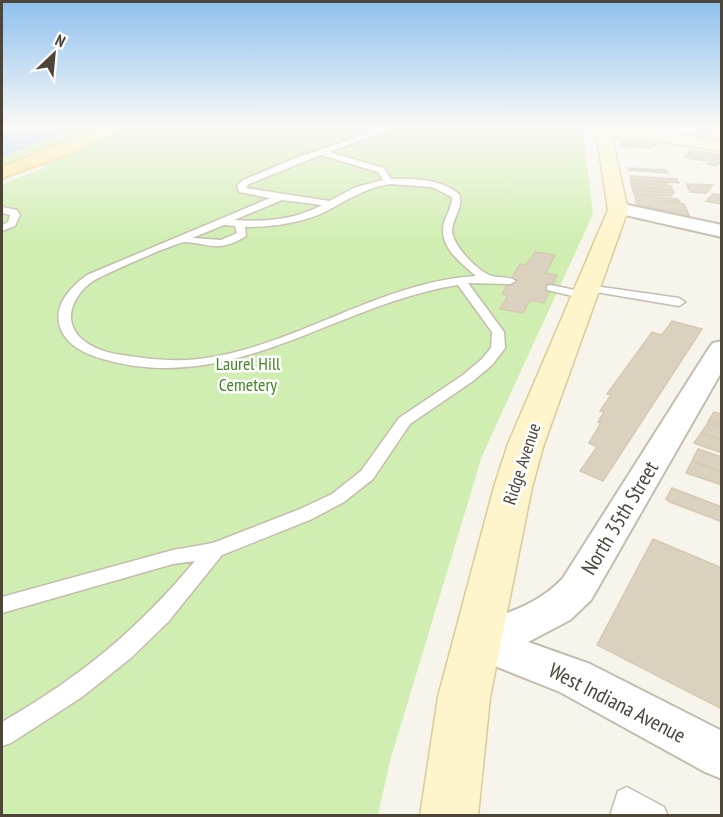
<svg xmlns="http://www.w3.org/2000/svg" width="723" height="817" font-family="'PT Sans Narrow',sans-serif">
	<rect width="100%" height="100%" fill="#f7f4eb"/>
	<path fill="#d0eeb1" d="M79 126H576L583 132 593 214 482 456 390 761 378 815H2V184L46 167 41 165 2 181V157Z"/>
	<path fill="#a4d1f7" d="M2 126H79L2 157Z"/>
	<path fill="#dad1bf" stroke="#d5c9b2" stroke-width="1.5" d="M703 127 713 128 714 129 708 134 696 133Z
		M622 140H632L656 145 651 148 623 146 620 145 622 144Z
		M691 150 701 152 693 159 684 157Z
		M701 152 713 154 705 161 693 159Z
		M715 154 722 155V161L716 166 707 164Z
		M628 168 666 170 668 173 629 170Z
		M630 176 677 179 679 183 631 180Z
		M631 180 665 183 669 186 631 183Z
		M631 183 671 186 672 189 632 187Z
		M687 184 713 185 706 193 690 192Z
		M632 187 673 190 674 193 633 190Z
		M633 190 672 193V196L634 194Z
		M713 194 722 195V204L706 201Z
		M635 195 678 199 680 202 660 201 684 204 690 217 639 205 636 203Z
		M535 252 555 255 546 273 557 275 544 303 530 300 523 313 500 309 508 296 502 294 520 264 526 265Z
		M672 321 702 329 603 481 580 471 597 447 589 443 601 423 598 422 604 412 600 411 611 395 607 394 652 332 662 335Z
		M714 412 722 414V426L708 421Z
		M708 423 722 428V440L701 433Z
		M701 433 722 440V453L694 443Z
		M698 449 722 457V472L692 461Z
		M692 461 722 472V485L686 473Z
		M672 488 722 507V522L670 502 666 499Z
		M653 539 722 568V709L597 645Z"/>
	<g fill="none" stroke-linecap="round" stroke-linejoin="round">
		<g stroke="#c3bdad" stroke-width="3">
			<path id="lane" d="M391 126H400L329 152 384 168 391 179C414 178 441 179 459 194 464 207 453 217 452 230 452 245 476 269 489 275 498 279 508 275 516 281L510 284 468 283 504 332 505 348 492 365 473 381 410 424 373 479 344 502 312 519 222 555 168 622 132 657 82 697 11 743 2 746V722C82 676 136 631 195 561L173 564 2 613V597L173 550 213 543 300 509 332 494 361 471 399 418 463 375 482 359 491 348 492 332 458 285C335 304 233 397 103 359 85 354 63 344 59 323 55 303 72 286 87 275L270 198 239 192 237 186 243 180 298 157ZM321 155 378 172 383 180 356 187 329 201 246 188 249 184ZM390 184 432 187 452 197C452 206 448 212 445 220 436 245 460 262 476 276 378 282 296 347 199 359 173 362 148 359 122 355 106 353 84 346 75 331 64 313 77 292 93 281 102 275 177 242 185 242 211 244 219 253 246 236L245 227C269 227 295 224 318 215 343 204 362 188 390 184ZM282 200 322 205C295 220 264 222 234 220ZM224 225 235 226 237 233 221 240 192 238Z
				M2 207 17 210 20 215 15 226 2 231V225L8 222 10 215 2 213Z
				M551 285 589 293 591 295 585 299 547 290V286Z
				M588 285 679 298 685 302 679 306 584 290V286Z
				M627 787 664 807 668 816H610L618 791Z"/>
		</g>
		<g stroke="#c3bdad" stroke-width="4">
			<path id="street" d="M618 203 722 225V237L612 212 609 208 612 204Z
				M722 341V371L591 600 570 620 528 642 590 664 722 731V779L705 772 560 692 462 653 456 641 462 629C500 615 535 608 563 578L709 348 713 343Z"/>
		</g>
		<g stroke="#dacb98" stroke-width="3">
			<path id="secondary" d="M588 126H619L722 141V151L611 134 628 210 544 444 532 487 490 697 478 816H420L438 697 494 487 508 444 608 210 597 137Z"/>
		</g>
		<g stroke="#eecb62" stroke-width="3">
			<path id="primary" d="M104 126H124L121 129 69 154 2 178V167Z"/>
		</g>
		<use href="#lane" fill="#fff" fill-rule="evenodd"/>
		<use href="#street" fill="#fff" fill-rule="evenodd"/>
		<use href="#secondary" fill="#fff5cd" fill-rule="evenodd"/>
		<use href="#primary" fill="#ffe79c" fill-rule="evenodd"/>
	</g>
	<linearGradient id="sky" x2="0" y2="1"><stop stop-color="#8dc0ee"/><stop offset="0.53" stop-color="#fbfaf6"/><stop offset="1" stop-color="#fbfaf6" stop-opacity="0"/></linearGradient>
	<rect width="723" height="240" fill="url(#sky)"/>
	<g text-anchor="middle" stroke-width="5" stroke-linejoin="round" paint-order="stroke">
		<g font-size="18" fill="#448524" stroke="#fff">
			<text x="248" y="370">Laurel Hill<tspan x="248" dy="21">Cemetery</tspan></text>
		</g>
		<g font-size="18" fill="#4c4538" stroke="#fff">
			<text transform="translate(522 464) rotate(-72)" y="6">Ridge Avenue</text>
		</g>
		<g font-size="21" fill="#4c4538" stroke="#fff">
			<text transform="translate(620 518) rotate(-59)" y="7">North 35th Street</text>
			<text transform="translate(617 703) rotate(27)" y="7">West Indiana Avenue</text>
		</g>
	</g>
	<rect width="723" height="817" fill="none" stroke="#4c4538" stroke-width="6"/>
	<g transform="translate(54 54) rotate(26)" stroke="#ffffff" stroke-width="4.5" paint-order="stroke">
	<path d="M0-4.5L10 22L0 15L-10 22Z" fill="#4c4538"/>
	<text y="-9" font-size="16" font-weight="bold" text-anchor="middle" fill="#4c4538">N</text>
	</g>
</svg>
